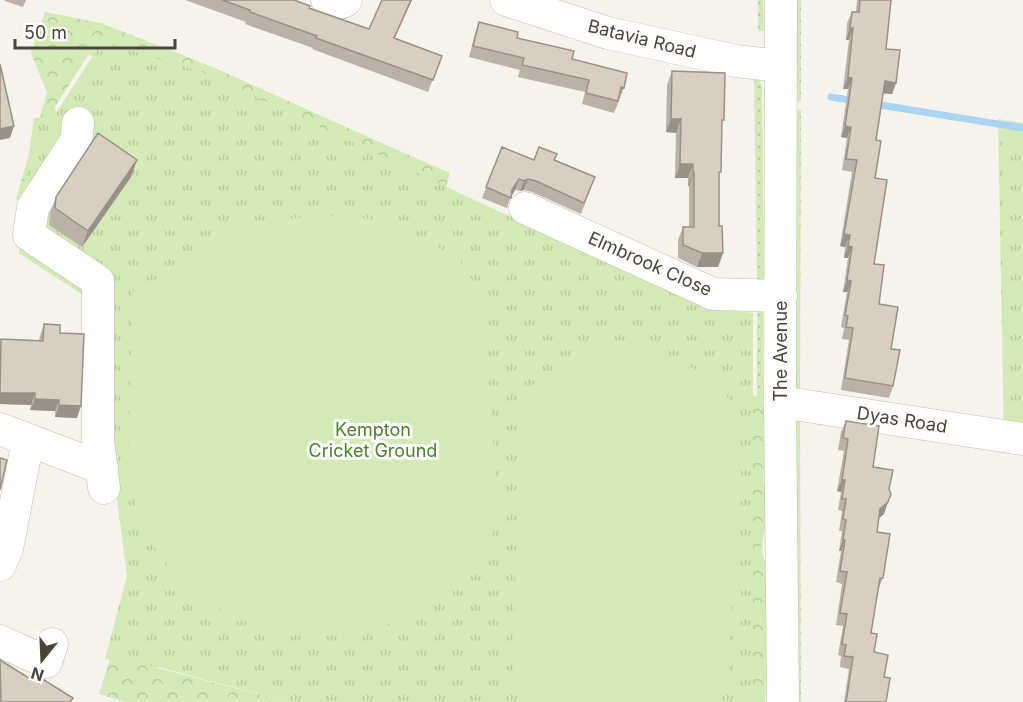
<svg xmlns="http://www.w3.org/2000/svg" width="1023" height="702" font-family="Inter,sans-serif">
	<defs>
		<pattern id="grass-dots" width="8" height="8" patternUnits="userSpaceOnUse" patternTransform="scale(1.5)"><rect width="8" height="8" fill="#d2eab5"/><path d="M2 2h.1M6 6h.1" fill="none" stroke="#b6ca9c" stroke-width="1.8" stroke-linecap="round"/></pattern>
		<pattern id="forest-crowns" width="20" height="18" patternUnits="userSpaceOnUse" patternTransform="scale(1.5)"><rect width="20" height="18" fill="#d2eab5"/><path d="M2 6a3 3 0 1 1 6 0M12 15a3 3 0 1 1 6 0" fill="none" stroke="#b6ca9c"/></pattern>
		<pattern id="park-tufts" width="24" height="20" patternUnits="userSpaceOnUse" patternTransform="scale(1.5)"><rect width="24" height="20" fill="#d2eab5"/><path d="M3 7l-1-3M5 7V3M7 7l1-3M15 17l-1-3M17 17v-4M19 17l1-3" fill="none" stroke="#b6ca9c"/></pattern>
	</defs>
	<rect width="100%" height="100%" fill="#f6f3ec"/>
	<path fill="url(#grass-dots)" d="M758 0H763L764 31H758Z
		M790 0H801V101L788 102Z
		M754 76 759 79 762 87 764 277 763 283 757 286Z
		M788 110H801L800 394 794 393Z
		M757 302 763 307 762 702H756Z
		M800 414 801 702H789L791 417Z"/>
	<path fill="url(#forest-crowns)" d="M45 12 101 23 215 68 368 137 450 173 444 194 164 74 88 55 55 107 59 138 30 202 16 199 47 93 31 53Z
		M760 395 768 419 763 479 769 512 760 551 770 571 774 637 766 680 765 702H741L734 399Z
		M111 656 277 699 288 702H125L99 694Z"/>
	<path fill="url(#park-tufts)" d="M102 42 205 73 468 197 710 308 753 313V702H288L162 668 105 659 127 576 92 301 19 253 23 196 34 118 54 116Z
		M998 119 1023 123V438L1004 444Z"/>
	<path fill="#d2eab5" d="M353 215 395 226 457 257 482 294 499 518 478 568 427 611 354 636 284 635 231 617 191 589 160 557 141 520 128 484 133 291 164 275 238 230 295 218Z
		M609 343 664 354 717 380 741 419 728 675 695 702H532L515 683 513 655 520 424 529 388 564 363Z"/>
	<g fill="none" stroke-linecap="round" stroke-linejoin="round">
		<path stroke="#a9d4f2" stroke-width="7" d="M831 97 855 101
			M874 104 1023 128"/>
		<g stroke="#c2bbae" stroke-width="33">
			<path id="minor" d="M327 0C335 3 340 5 346 0
				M506 0 608 33 736 61 780 66
				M781 0 780 402 783 702
				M78 123 76 141 33 207 29 235 98 281V441L104 488
				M525 208 713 294 781 296
				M780 402 1023 439
				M0 429 102 468
				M0 565 7 549 28 440
				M0 641 46 662 52 644"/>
		</g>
		<use href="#minor" stroke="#fff" stroke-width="32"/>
	</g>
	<path fill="#bab2a6" d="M5 0H26L23 7 5 1Z
		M185 0H294L309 8 369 29 412 0 394 39 442 56 428 92 312 49 313 48 245 24 246 22Z
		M857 0H891L886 49 896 83 892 94 883 93 876 140 874 264 879 304 891 349 893 386 889 398 841 390 849 340 842 339 844 328 841 327 847 292H843L848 258H844L845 247 840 246 852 172 842 170 847 138 841 137 848 89H843L849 40H846L847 23 852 12H856Z
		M479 22 517 38 572 59 624 88 614 113 582 104 585 92 518 77 520 70 469 57 475 34Z
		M672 71 722 126 719 177V226L723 253 718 267H697L678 258V240L683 227H689V186H688V178H675L676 133 666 132 667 85Z
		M502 147 534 160H554L595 177 581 214 532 192 524 190 520 191 515 190 511 196 507 208 482 198Z
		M131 177 82 247 49 225 50 213 56 197Z
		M44 324 60 333 77 418 55 417V411L30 410 31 405 0 404V342L1 339 39 340 40 336Z
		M846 421 873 467 884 514 879 518 877 532 883 578 878 590 871 633 874 652 884 677 886 702H844L849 669 840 667 841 656 838 655 843 626 836 625 842 584 836 582 841 551H839L842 531H839L842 511 838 510 841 492 837 491 844 451 838 450 841 432Z"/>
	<path fill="#979187" d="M411 0H412L389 50 394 38Z
		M850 28H853L849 40H846Z
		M848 77 852 78 848 89H843Z
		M885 81 896 83 892 94 880 93Z
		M671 119H681L676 133 666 132Z
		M14 126 10 138 0 140V129Z
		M845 126 851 127 847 138 841 137Z
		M137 160 131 177 82 247 88 231Z
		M680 164H693L688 178H675Z
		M693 172H694L689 186H688Z
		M519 179 515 190 511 197 512 190Z
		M528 179 524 190 520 191 524 181Z
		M844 234 850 235 845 247 840 246Z
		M848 246 852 247 848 258H844Z
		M702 253H723L718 267H697Z
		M847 280 851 281 847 292H843Z
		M0 393H35L31 405 0 404Z
		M35 399 59 400 55 411 30 410Z
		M59 405 81 406 77 418 55 417Z
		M842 480H845L841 492 837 491Z
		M888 502 884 514 876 521 880 509Z
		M843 540H845L841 551H839Z"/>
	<path fill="#d8cfc1" stroke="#979187" stroke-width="1.5" d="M222 0H294L310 6 309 8 369 29 382 0H411L394 38 442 56 433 80 316 38 317 36 250 12V10Z
		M860 0H891L886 49 900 50 896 83 885 81 876 140 881 141 875 178 887 180 874 264 884 265 879 304 898 307 891 349 900 350 893 386 845 378 853 328 846 327 848 316 845 315 851 281 847 280 852 247 848 246 850 235 844 234 857 160 846 159 851 127 845 126 852 78 848 77 853 28H850L852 12H859Z
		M479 22 518 32 517 38 574 51 572 59 627 73 624 88 621 87 618 101 586 93 589 80 522 65 524 58 473 46Z
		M0 64 14 126 0 129Z
		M672 71 725 73 724 120H722L721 172H719V226H722L723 253H702L683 245V227H694V172H693V164H680L681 119H671Z
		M98 133 137 160 88 231 55 208 56 197Z
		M502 147 534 160 539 147 557 154 554 160 595 177 584 203 536 181 528 179 524 181 519 179 512 190 511 198 486 187Z
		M44 324 60 325V333L84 334 81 406 59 405V400L35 399V393H0L1 339 43 341Z
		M846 421 879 426 873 467 893 470 889 489 891 494 888 502 880 509 877 532 890 534 883 578H880L871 633 877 634 874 652 888 655 884 677 890 678 886 702H846L853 657 844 656 846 645 842 644 847 614 840 613 847 572 840 571 845 540H843L846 520 843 519 846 499H842L845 480H842L848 439 843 438Z
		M0 458 7 460 0 490Z
		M0 660 32 680 36 675 73 698 70 702H1Z"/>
	<g text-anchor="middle" stroke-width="6" stroke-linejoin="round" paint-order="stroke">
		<g font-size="18" fill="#4b4439" stroke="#fff">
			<text transform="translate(642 39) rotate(14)" y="6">Batavia Road</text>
			<text transform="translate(650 264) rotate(24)" y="6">Elmbrook Close</text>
			<text transform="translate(781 351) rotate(-90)" y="6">The Avenue</text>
			<text transform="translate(902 420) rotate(9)" y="6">Dyas Road</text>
		</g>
		<g font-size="18" fill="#4a7f2a" stroke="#fff">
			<text x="373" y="436">Kempton<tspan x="373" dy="21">Cricket Ground</tspan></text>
		</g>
	</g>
	<g transform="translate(42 660) rotate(198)" stroke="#ffffff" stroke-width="4.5" paint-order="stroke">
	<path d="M0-4.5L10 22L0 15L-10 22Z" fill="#4b4439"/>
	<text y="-9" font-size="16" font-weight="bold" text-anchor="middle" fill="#4b4439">N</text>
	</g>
	<path d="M15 39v9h160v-9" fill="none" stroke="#4b4439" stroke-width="3"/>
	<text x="24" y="39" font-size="18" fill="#4b4439" stroke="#ffffff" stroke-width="4.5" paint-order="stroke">50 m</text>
</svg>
